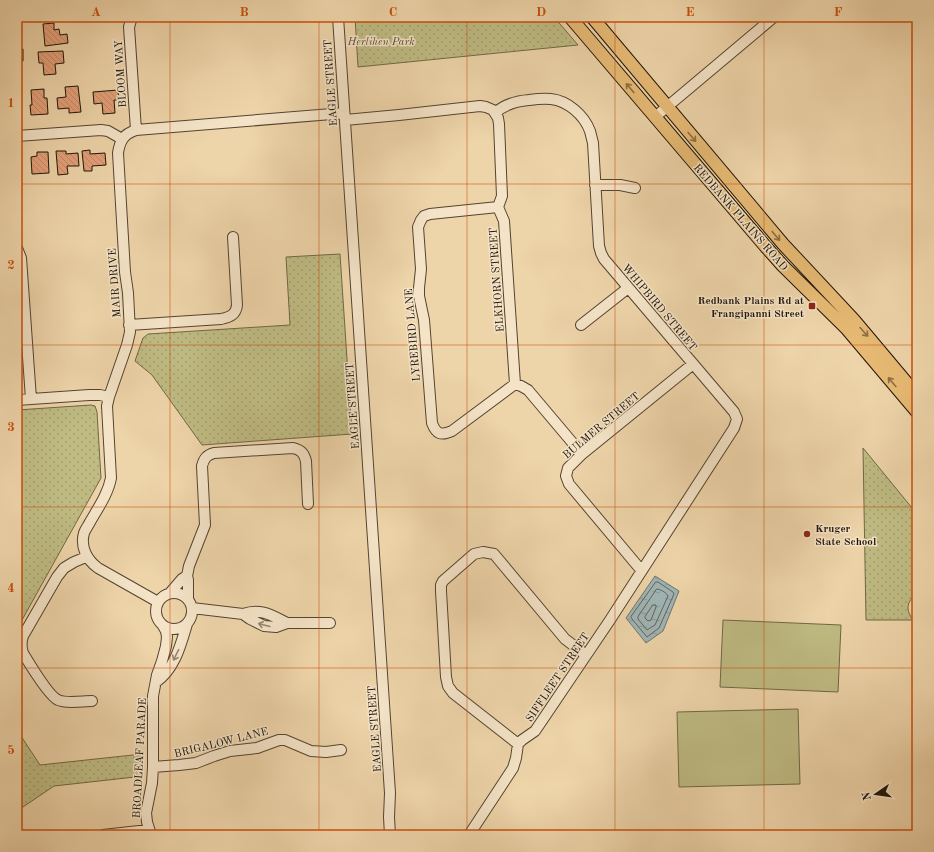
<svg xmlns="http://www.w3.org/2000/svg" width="934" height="852" font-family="'Old Standard TT',serif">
	<defs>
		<pattern id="park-dots" width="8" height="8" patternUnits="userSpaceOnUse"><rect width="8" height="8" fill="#bfbb83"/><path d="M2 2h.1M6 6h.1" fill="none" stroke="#a4a070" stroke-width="1.8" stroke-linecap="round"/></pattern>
		<pattern id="water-ripples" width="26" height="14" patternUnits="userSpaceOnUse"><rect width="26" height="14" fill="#a0b5b5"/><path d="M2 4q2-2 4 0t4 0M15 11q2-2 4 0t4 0" fill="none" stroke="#899b9a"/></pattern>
		<pattern id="building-back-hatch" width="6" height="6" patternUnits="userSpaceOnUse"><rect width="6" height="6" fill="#e4a079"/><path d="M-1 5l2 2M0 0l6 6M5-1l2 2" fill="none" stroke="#c38967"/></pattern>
	</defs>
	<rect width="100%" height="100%" fill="#eed4a9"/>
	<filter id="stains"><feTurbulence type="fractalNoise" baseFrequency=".005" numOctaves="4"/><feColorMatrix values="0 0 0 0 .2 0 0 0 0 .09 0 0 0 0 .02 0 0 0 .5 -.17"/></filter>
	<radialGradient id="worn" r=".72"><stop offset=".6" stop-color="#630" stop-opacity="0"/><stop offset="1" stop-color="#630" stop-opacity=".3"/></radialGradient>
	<path fill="#bfbb83" stroke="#6f6846" d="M723 620 841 625 838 692 720 687Z
		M798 709 800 784 679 787 677 712Z"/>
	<path fill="url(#park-dots)" stroke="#6f6846" d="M355 17H554L578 45 358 67Z
		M340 254 352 434 202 445 152 375 135 361 143 338 148 334 290 325 286 257Z
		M91 405 95 406 97 412 101 478 17 629V410Z
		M863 448 917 514V594C907 601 905 609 913 620H866Z
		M17 730 40 765 142 754 140 782H136L135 777 54 786 17 811Z"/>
	<path fill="url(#water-ripples)" stroke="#6c7570" d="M655 576 679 591 663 631 646 643 626 618Z"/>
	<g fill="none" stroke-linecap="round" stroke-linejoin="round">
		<path stroke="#60645e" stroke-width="1" d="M656 582H658L673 592 674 594 659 628 647 637 632 619 631 617Z
			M657 589C660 589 667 593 668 596L655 625 647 630 638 619V617Z
			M653 605H656V607L651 620 648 621 645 618V617Z"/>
	</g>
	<path fill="url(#building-back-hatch)" stroke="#1f1408" d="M54 23V30L59 29 60 35 67 34 68 43 45 46 43 24Z
		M17 49H23V61H17Z
		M63 51 64 63 55 64 56 74 44 75 43 63H39L38 52Z
		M78 86 81 112 69 113V108L58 109 57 98 66 97 65 87Z
		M44 89V98H47L48 114 31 115 30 105H32L31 90Z
		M118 90 119 100H114L115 113 103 114 102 103 94 104 93 92Z
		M90 150V154L105 153 106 165 92 166V171H84L82 151Z
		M56 151H66V154L78 153 79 166H67L68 174 58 175Z
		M37 152H48L49 173 32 174 31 157 37 156Z"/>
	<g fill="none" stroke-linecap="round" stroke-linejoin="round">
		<g stroke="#534430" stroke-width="12">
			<path id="minor" d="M132 17 129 27 136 130
				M338 17 390 793 389 817 390 835
				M655 117 774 17
				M345 120 399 115 480 106 486 107 493 110 498 118 499 124 502 196 498 207 504 221 515 384 521 386 528 390 582 454
				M17 136 101 130 108 131 122 139
				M595 185H620L635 188
				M498 207 430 214 424 216 421 220 418 227 421 269 419 288V296L424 320 432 423C436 434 441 436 452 431L515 384
				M17 248 21 258 31 399
				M129 325 221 319C230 317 236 315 237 305L233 237
				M581 325 628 288
				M17 400 89 395H100L109 397
				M86 557 74 562 64 568 57 577 23 636C21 642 21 647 23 653 29 663 49 696 58 700 66 704 83 701 92 701
				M641 570 569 484 566 476 568 468 582 454 693 364
				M156 611a18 18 0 1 1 36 0a18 18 0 1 1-36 0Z
				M170 593 182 579 187 576
				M188 600V580L187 576 189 566 205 525 202 466C204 458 207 455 214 453L293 448C301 450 304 453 306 461L308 504
				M158 602 98 568C87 560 80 547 84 533 85 530 88 526 90 522 98 508 108 494 111 478L107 406 109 397 127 345 130 332 128 293 125 272 118 153C120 140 124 134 136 130L344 113
				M192 608 243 614C261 608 271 615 287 623
				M243 614 250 619 264 626 276 627 287 623H330
				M156 682C175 669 181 644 187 624
				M518 744 453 693 448 686 446 677 441 591V585L443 581 474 554 483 552 494 554 565 639 586 655
				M153 767 179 765 196 763 214 756 230 751 257 748 279 740H285L311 751 326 752 341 750
				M103 835 139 831 149 829
				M151 835 147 822 146 813 152 783 153 767V696L157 675 162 661 166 646 167 637 166 631 163 626
				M469 835 513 768 516 758 518 744 522 740 535 731 610 620 734 428 737 419 734 412 604 259 601 253 599 246 593 143C592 139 591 135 590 131 584 115 568 101 551 99 544 98 536 99 529 100 516 101 505 104 495 113"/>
		</g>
		<g stroke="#1f1408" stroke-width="14">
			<path id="major" d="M570 17 766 247 783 266 846 328 917 412
				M592 17 783 244 854 320 917 395"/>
		</g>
		<use href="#minor" stroke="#f4e3c7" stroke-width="10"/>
		<use href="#major" stroke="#e7ba74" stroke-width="12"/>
	</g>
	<defs><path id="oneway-shaft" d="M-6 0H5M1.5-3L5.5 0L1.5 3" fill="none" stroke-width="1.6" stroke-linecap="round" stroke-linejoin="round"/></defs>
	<g stroke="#8d6f43">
		<use href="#oneway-shaft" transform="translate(630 88) rotate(-130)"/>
		<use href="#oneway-shaft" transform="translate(692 137) rotate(50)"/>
		<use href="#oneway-shaft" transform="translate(776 236) rotate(50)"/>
		<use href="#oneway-shaft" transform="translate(864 332) rotate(48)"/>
		<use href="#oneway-shaft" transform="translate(892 382) rotate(-130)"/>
	</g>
	<g stroke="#948671">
		<use href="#oneway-shaft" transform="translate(264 625) rotate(-165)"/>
		<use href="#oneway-shaft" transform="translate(176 655) rotate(116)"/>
	</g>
	<path fill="none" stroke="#ca4f0b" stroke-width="1" stroke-opacity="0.55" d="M170 17V835M319 17V835M467 17V835M615 17V835M764 17V835M17 184H917M17 345H917M17 507H917M17 668H917"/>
	<g fill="#8f2418" stroke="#f4e3c7" stroke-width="1.5">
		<rect x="808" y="302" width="8" height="8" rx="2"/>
		<circle cx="807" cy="534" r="4"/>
	</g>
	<g text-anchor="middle" stroke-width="3" stroke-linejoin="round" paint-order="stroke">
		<g font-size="11" font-style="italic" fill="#574e33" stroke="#f4e3c7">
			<text x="381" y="45">Herlihen Park</text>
		</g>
		<g font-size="11" fill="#1f1408" stroke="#f4e3c7">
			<text transform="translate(120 74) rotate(-94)" y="4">BLOOM WAY</text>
			<text transform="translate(330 83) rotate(-94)" y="4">EAGLE STREET</text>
			<text transform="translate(741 217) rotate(49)" y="4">REDBANK PLAINS ROAD</text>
			<text transform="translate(496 280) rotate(-94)" y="4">ELKHORN STREET</text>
			<text transform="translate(114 283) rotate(-94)" y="4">MAIR DRIVE</text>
			<text transform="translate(660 307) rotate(50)" y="4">WHIPBIRD STREET</text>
			<text transform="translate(412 335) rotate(-95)" y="4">LYREBIRD LANE</text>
			<text transform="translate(352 406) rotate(-94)" y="4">EAGLE STREET</text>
			<text transform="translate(601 425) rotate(-40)" y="4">BULMER STREET</text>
			<text transform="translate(557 677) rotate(-56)" y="4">SIFFLEET STREET</text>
			<text transform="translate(374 729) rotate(-94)" y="4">EAGLE STREET</text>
			<text transform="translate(221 742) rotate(-14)" y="4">BRIGALOW LANE</text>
			<text transform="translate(139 758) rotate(-87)" y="4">BROADLEAF PARADE</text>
		</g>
		<g font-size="11" font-weight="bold" fill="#1f1408" stroke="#f4e3c7" text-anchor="end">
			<text x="804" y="304">Redbank Plains Rd at<tspan x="804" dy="13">Frangipanni Street</tspan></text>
			<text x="815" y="532" text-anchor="start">Kruger<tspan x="815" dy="13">State School</tspan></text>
		</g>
	</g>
	<rect width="934" height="852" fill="none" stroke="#eed4a9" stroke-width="44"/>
	<g transform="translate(876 794) rotate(257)" stroke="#f4e3c7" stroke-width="3" paint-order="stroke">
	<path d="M0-3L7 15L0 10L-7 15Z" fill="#1f1408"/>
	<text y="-6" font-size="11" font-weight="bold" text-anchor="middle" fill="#1f1408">N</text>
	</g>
	<rect x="22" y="22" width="890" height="808" fill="none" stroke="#ca4f0b" stroke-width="1.5"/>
	<g font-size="13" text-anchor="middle" font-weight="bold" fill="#ca4f0b">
		<text x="96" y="16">A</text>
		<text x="244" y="16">B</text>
		<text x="393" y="16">C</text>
		<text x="541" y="16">D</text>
		<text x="690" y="16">E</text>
		<text x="838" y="16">F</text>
		<text x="11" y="107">1</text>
		<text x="11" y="269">2</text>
		<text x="11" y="431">3</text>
		<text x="11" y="592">4</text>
		<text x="11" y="754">5</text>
	</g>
	<rect width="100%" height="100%" filter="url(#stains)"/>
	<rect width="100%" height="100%" fill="url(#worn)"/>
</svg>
